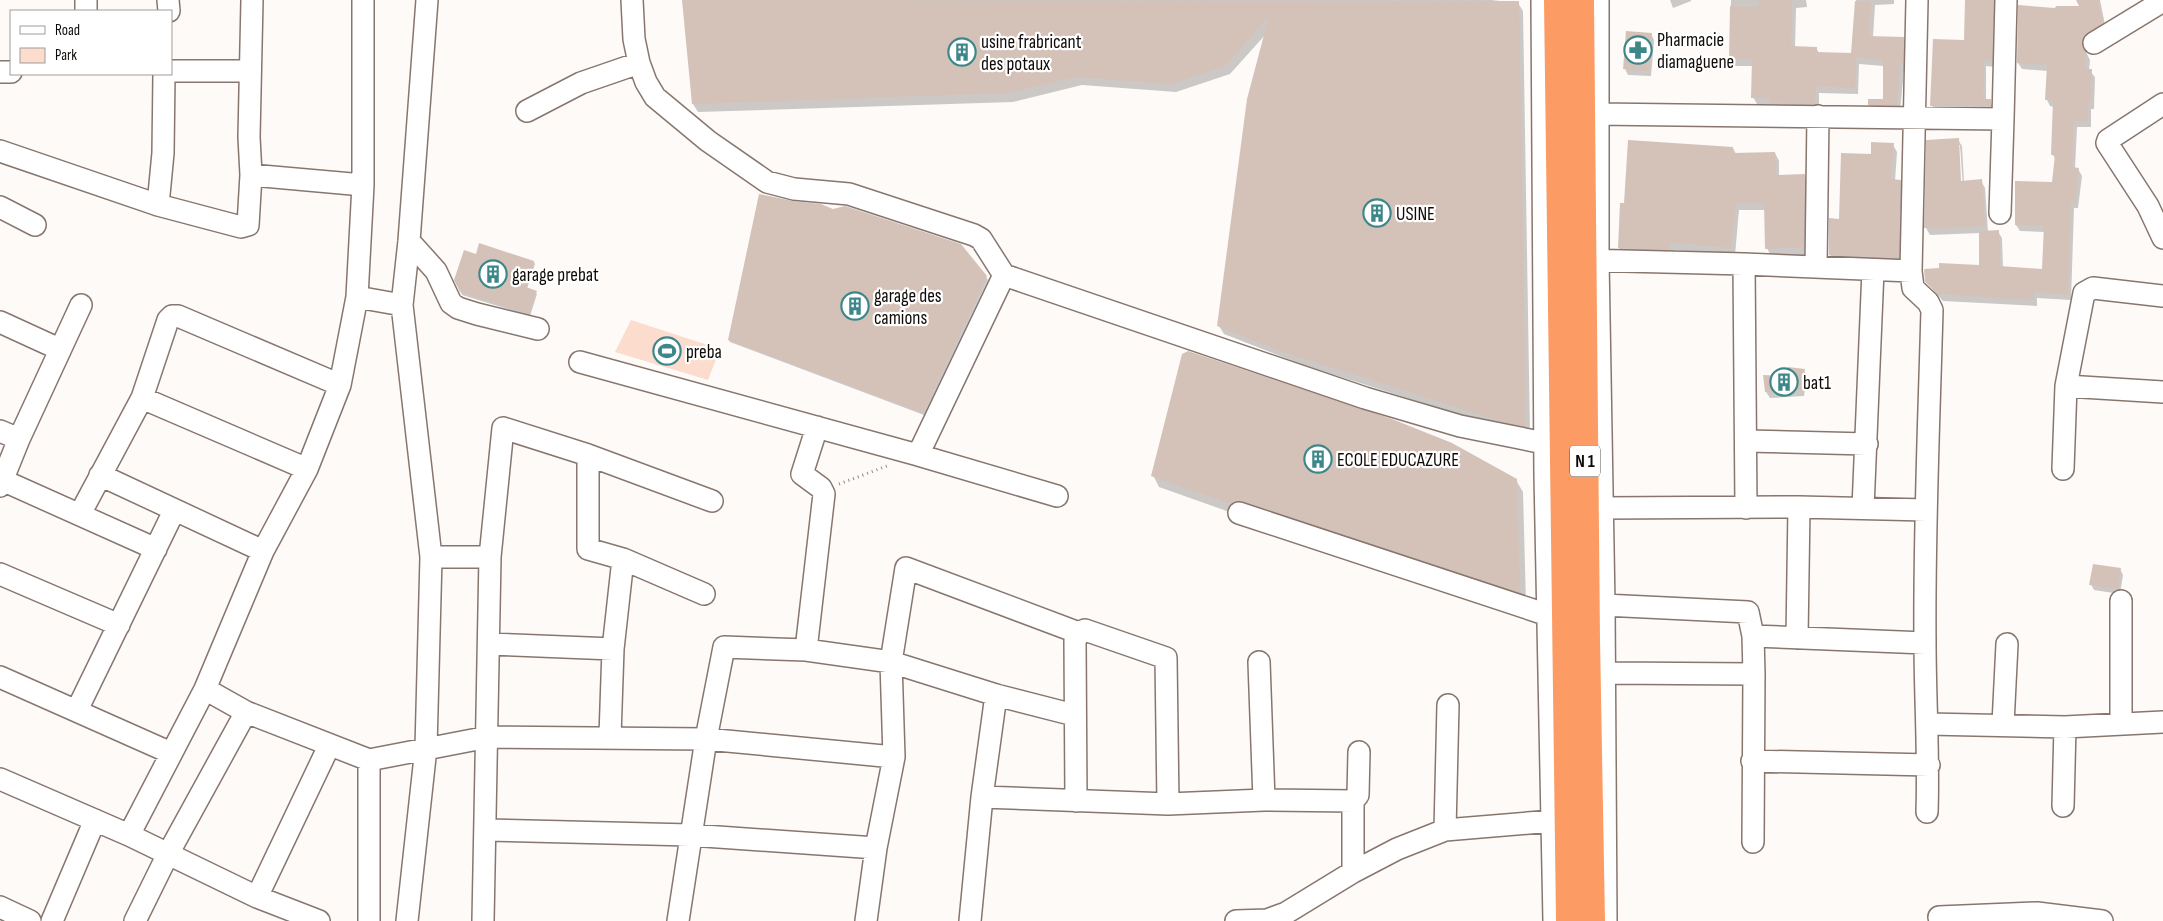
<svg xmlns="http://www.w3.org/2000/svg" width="2163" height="921" font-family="'Sofia Sans Condensed',sans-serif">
	<rect width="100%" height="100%" fill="#fefaf8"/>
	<path fill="#fcdccc" d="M631 320 720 349 708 380 615 352Z"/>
	<path fill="#0003" fill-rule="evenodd" d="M683 0H1491L1518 3 1523 11 1530 434 1512 431 1306 366 1224 334 1219 326 1266 34 1230 74 1176 92 1082 85 1013 102 698 112 693 104Z
		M1670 0H1691V1L1673 8Z
		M1731 0H1806L1807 7 1796 8 1795 48H1816L1819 53 1852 55 1856 0H1894V4L1875 5 1873 37 1903 38 1907 45 1906 69H1904L1900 112H1873L1869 105 1884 100V66L1859 64 1858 94 1819 93V111L1776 110 1773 105 1757 104 1753 97V66H1734L1730 59Z
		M1967 0H2000L1995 67 1986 66V100H1990L1994 112 1935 111 1932 105 1966 41Z
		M2077 0H2100L2106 30 2091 39 2085 50 2090 60 2089 70 2095 77 2094 109H2091V127H2077L2075 169H2078L2082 176 2078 208H2074L2071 300 2037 298V306L1943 301 1926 282 1981 267 1980 233 1930 235 1926 228 1928 142 1958 140 1962 146 1964 182 1981 181 1985 188 1988 232H1998L2002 238 2003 268 2043 270 2045 232 2020 231 2016 225 2053 183 2056 160 2053 155 2054 107 2050 106 2047 100 2048 71 2022 69 2018 63 2057 9 2081 7ZM1958 145H1960L1963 187H1960Z
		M1627 33 1651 34 1654 40 1651 76 1628 75 1625 69Z
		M1893 145 1897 152 1895 181H1900L1904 189 1902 265 1834 262 1830 255 1840 220 1872 155Z
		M1733 148 1736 154 1775 153 1779 161V176L1804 175 1808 183 1807 255 1771 256 1767 248 1766 210H1739L1735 255 1674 250 1673 257 1624 256 1619 248 1625 204Z
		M832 211 986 277 988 280 924 415 730 342 729 340Z
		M477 256 534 262 535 264 527 289 537 294 530 316 462 295 456 280Z
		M1804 370 1807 376 1804 396 1770 398 1766 392 1765 376 1787 377Z
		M1153 475 1516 480 1523 492 1526 603 1238 515 1159 487Z
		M2120 569 2123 575 2120 594 2094 590 2091 584Z"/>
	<path fill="#d4c2b9" d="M682 0 1519 1 1526 427 1506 423 1280 351 1217 326 1247 99 1269 16 1225 66 1171 84 1076 77 1008 93 692 104Z
		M1758 0H1792L1791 46 1817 47V52L1851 53 1855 1 1871 2 1869 36 1904 37 1903 63H1900L1897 105H1868V99H1883V60L1856 57 1855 88 1816 86 1815 104 1770 103V98H1751L1752 59H1729L1730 6 1759 7Z
		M1965 0H1994L1992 61 1984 60 1983 99H1991V106H1930L1933 39 1964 40Z
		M2076 0H2098L2103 23 2087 33 2082 43 2086 52V69H2092L2091 102H2088V121H2074L2072 167 2079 168 2075 202H2071L2068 294 2034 292V300L1938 294V291H1935L1925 282 1924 269 1939 268V263L1979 265V231L1999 230 2000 266 2042 269 2044 225H2015V181L2052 182 2055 155H2051L2053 100H2045L2047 65 2017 63 2018 5 2055 8 2056 6H2079Z
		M1626 31 1652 33 1649 71 1623 69Z
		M1959 138 1961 181 1982 179 1985 226 1924 228 1926 140Z
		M1628 140 1733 147V153L1775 152 1776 175 1805 174 1804 247 1765 249 1764 203H1736L1731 248 1670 242V250L1618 248 1620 203H1624Z
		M1871 142 1894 143 1891 179 1901 180 1899 258 1829 255V218L1839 219 1841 153 1871 154Z
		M759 194 793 201 821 204 833 209 845 206 961 244 987 276 923 413 728 340Z
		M479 243 534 261 526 287 537 291 529 314 460 292 454 280 464 250 476 254Z
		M1188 351 1392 419 1452 443 1517 479 1520 593 1243 501 1231 504 1151 476 1182 354Z
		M1788 367 1805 369 1802 390 1765 392 1763 375 1786 376Z
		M2093 564 2121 568 2118 589 2089 585Z"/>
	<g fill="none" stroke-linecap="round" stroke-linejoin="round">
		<g stroke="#87766e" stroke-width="24">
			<path id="minor" d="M168 0 169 11
				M632 0 634 39 639 63 646 82 655 97 708 141 767 182 794 189 849 194 974 235 981 239 1004 275 1365 398 1460 426 1564 447
				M1542 0 1545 475 1554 921
				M1598 0V260L1604 605 1606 921
				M1917 0 1911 271 1913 288 1928 302 1932 310C1929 420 1924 531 1925 641 1925 698 1929 755 1927 812
				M86 11V0
				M2094 43 2163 1
				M171 71H250
				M0 72H11
				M2163 104 2108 140 2107 143 2148 206 2163 238
				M527 111 581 83 639 63
				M1597 114 2003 119 2006 0
				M0 151 158 205 241 227 248 225 251 175 249 137 252 0
				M251 175 363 185
				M158 205 163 153 164 74
				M0 207 35 225
				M2000 213 2003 119
				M409 241 436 271 451 303 458 308 477 314 538 329
				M1584 260 1744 264 1911 271
				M1744 264 1746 508
				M1816 267 1818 116
				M357 297 402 305
				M0 322 59 349
				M580 362 918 455 1004 275
				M2066 386 2163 392
				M142 398 307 469
				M0 431 19 439
				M1747 441 1867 444
				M588 455V549L623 559 704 594
				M918 455 1057 496
				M2063 469 2066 386 2084 293 2093 288 2163 296
				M100 475 263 551
				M2 480 156 549
				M0 486 19 439 81 305
				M1603 508 1799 507 1926 510
				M1863 508 1873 270
				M1239 513 1548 615
				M80 514 142 398 168 320 172 316H178L340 385
				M431 557H490
				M0 574 119 625
				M2121 601V724
				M1604 605 1748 612 1753 636 1754 674 1753 842
				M1753 636 1925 643
				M1797 638 1799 507
				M489 644 613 649
				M806 650 824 494 821 488 802 474 817 427
				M1259 662 1264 800
				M1605 673 1754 674
				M0 677 171 753
				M205 689 246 712 369 760V921
				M77 710 174 511
				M1928 724 2065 727 2163 722
				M2003 724 2007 644
				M610 736 613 649 623 559
				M369 760 488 737 706 739 894 757
				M1752 761 1929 765
				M0 779 129 835 257 897 319 921
				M982 797 1168 804 1264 800 1353 801
				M1076 801 1075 641 1079 633 1085 630 1166 658 1168 804
				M2063 806 2065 727
				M485 830 690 835 876 848
				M1445 830 1448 705
				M129 835 205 689 263 551 307 469 340 385 357 297 363 185V0
				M1353 872V801L1358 795 1359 752
				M257 897 329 746
				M0 907 30 921
				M1939 917 2037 913 2102 921
				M52 921 95 820
				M135 921 168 854 246 712
				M407 921 426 748 431 557 402 305 409 241 427 0
				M483 921 490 557 503 428 588 455 712 501
				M678 921 706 739 724 647 806 650 891 662 996 695 1074 715
				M866 921 876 848 894 757 891 662 906 568 1079 633
				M970 921 982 797 996 695
				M1236 921 1267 920 1286 913 1353 872 1397 849 1445 830 1552 821"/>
		</g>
		<g stroke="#d9d8d7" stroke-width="30">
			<path id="highway" d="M1558 0 1570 921
				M1580 0 1586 639 1591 921"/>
		</g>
		<path stroke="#8e8a87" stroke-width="3" stroke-dasharray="1 4" stroke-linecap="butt" d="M839 484 887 466"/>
		<use href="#minor" stroke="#fff" stroke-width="21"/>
		<use href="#highway" stroke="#fc9c64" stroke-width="28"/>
	</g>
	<defs>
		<g id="pharmacy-ring" transform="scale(1.4375)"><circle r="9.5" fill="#fff" stroke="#3d8689" stroke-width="1.5"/><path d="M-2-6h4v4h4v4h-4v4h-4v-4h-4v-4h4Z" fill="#3d8689"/></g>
		<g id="building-ring" transform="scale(1.4375)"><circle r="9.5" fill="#fff" stroke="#3d8689" stroke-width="1.5"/><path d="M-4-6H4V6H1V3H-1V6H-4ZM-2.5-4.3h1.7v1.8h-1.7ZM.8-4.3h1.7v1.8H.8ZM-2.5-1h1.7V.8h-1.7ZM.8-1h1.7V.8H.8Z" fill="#3d8689"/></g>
		<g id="stadium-ring" transform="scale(1.4375)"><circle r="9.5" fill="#fff" stroke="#3d8689" stroke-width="1.5"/><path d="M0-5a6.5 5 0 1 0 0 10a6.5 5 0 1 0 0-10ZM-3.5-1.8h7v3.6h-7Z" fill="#3d8689"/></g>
	</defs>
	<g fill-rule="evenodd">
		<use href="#pharmacy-ring" x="1638" y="50"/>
		<use href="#building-ring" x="962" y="52"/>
		<use href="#building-ring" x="1377" y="213"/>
		<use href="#building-ring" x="493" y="274"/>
		<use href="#building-ring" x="855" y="306"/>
		<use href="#stadium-ring" x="667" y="351"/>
		<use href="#building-ring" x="1784" y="382"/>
		<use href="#building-ring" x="1318" y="459"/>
	</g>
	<g text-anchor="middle" stroke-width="4.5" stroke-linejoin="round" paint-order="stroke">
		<rect fill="#fff" stroke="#575451" stroke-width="1" x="1570" y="445.5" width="30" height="31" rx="4"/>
		<g font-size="18" font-weight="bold" fill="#0f0a07">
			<text x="1585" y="467">N 1</text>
		</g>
		<g font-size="19" fill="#0f0a07" stroke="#fff" text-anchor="start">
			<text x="1657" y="46">Pharmacie<tspan x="1657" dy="22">diamaguene</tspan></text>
			<text x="981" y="48">usine frabricant<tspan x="981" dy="22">des potaux</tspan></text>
			<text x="1396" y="220">USINE</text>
			<text x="512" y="281">garage prebat</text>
			<text x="874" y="302">garage des<tspan x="874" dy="22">camions</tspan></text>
			<text x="686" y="358">preba</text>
			<text x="1803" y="389">bat1</text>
			<text x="1337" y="466">ECOLE EDUCAZURE</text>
		</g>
	</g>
	<rect x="10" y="10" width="162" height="65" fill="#ffffff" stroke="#9f9d9c"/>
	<rect x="20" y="26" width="25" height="8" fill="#ffffff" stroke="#9f9d9c"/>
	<text x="55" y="35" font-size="15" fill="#0f0a07">Road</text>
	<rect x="20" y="48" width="25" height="15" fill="#fcdccc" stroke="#9f9d9c"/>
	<text x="55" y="60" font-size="15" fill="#0f0a07">Park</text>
</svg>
